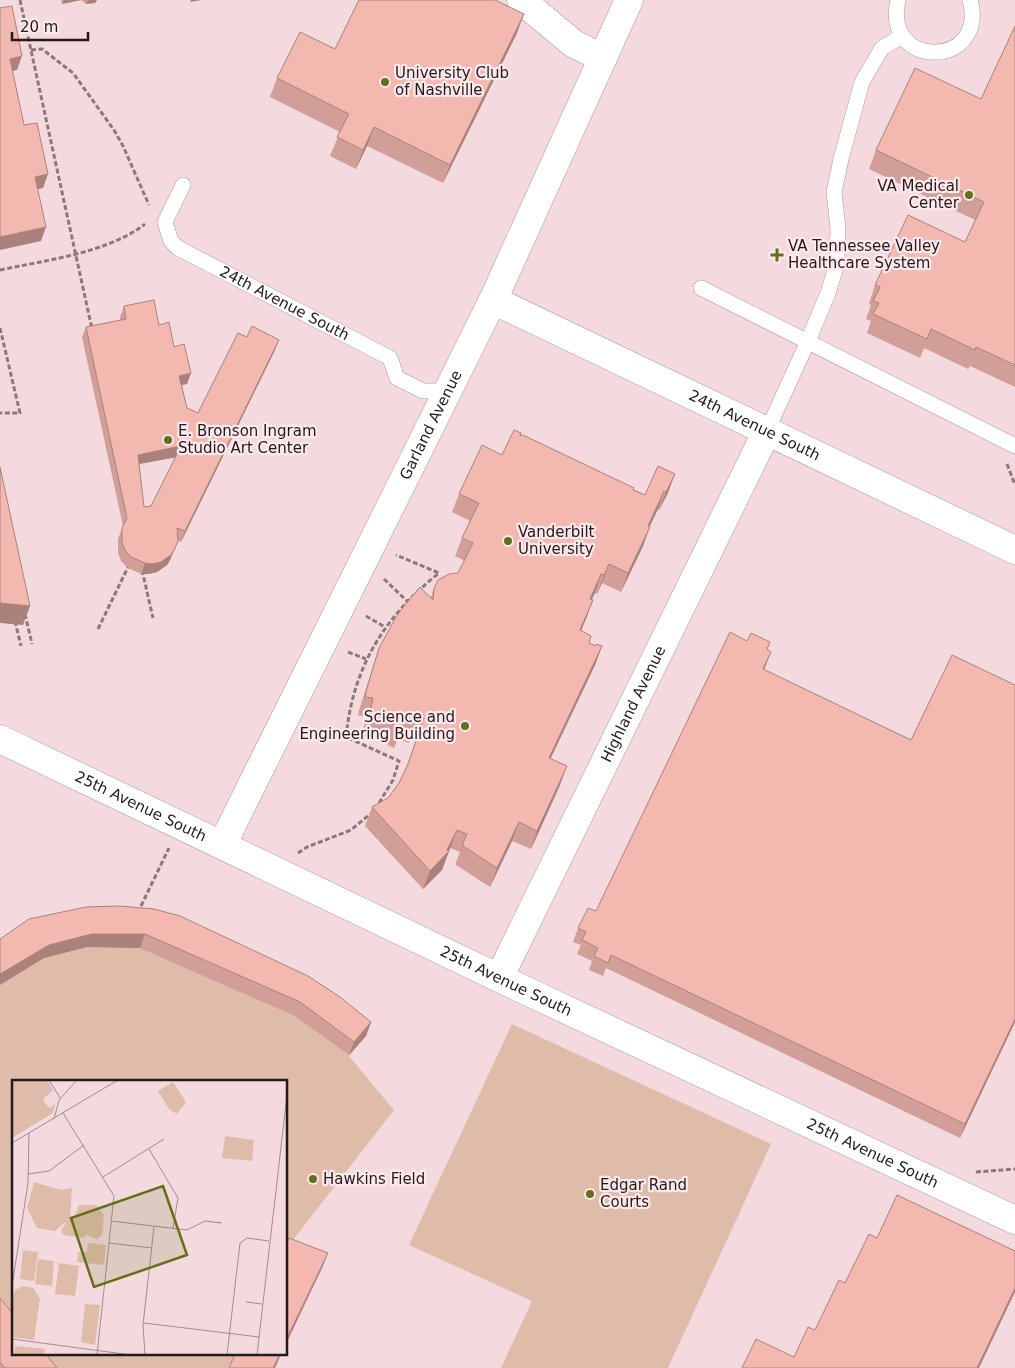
<svg xmlns="http://www.w3.org/2000/svg" width="1015" height="1368" font-family="'DejaVu Sans',sans-serif">
	<rect width="100%" height="100%" fill="#f4dade"/>
	<path fill="#debca9" d="M81 921 336 1010 366 1036 349 1056 394 1110 286 1249V1082H14V1354H281L275 1368H0V948Z
		M512 1024 771 1144 668 1368H501L532 1301 409 1245Z"/>
	<g fill="none" stroke-linecap="round" stroke-linejoin="round">
		<g stroke="#b1989c" stroke-width="16">
			<g id="lane">
				<path d="M898 0C882 71 989 68 970 0"/>
				<path id="s1" d="M183 185 165 222 171 241 178 248 390 358 397 378 423 391H446"/>
				<path d="M701 288 1015 446"/>
				<path d="M767 431 808 341 828 293 837 264 838 228 834 192 841 159 862 82 882 48 902 36"/>
			</g>
		</g>
		<g stroke="#b1989c" stroke-width="29">
			<g id="street">
				<path d="M521 0 574 44 603 58"/>
				<path id="s2" d="M493 300 1015 550"/>
				<path id="s3" d="M0 739 520 988 1015 1220"/>
				<path id="s4" d="M222 845 493 300 629 0"/>
				<path id="s5" d="M499 978 767 431"/>
			</g>
		</g>
		<path stroke="#8b797c" stroke-width="3" stroke-dasharray="5 2.5" stroke-linecap="butt" d="M20 0 92 329
			M31 50 42 49 73 73 114 130 123 146 149 205
			M0 270C46 260 108 253 145 224
			M0 328 20 413H0
			M1007 464 1015 485
			M142 570 153 618
			M384 579 407 601
			M25 614 32 644
			M366 616 385 627
			M15 621 21 646
			M98 629 129 565
			M348 652 366 659
			M379 803 393 780 399 761 346 737C353 667 384 617 439 573L396 555
			M298 853 307 847 351 830 370 814
			M141 906 169 848
			M976 1172 1015 1169"/>
		<use href="#lane" stroke="#fff" stroke-width="15"/>
		<use href="#street" stroke="#fff" stroke-width="28"/>
	</g>
	<path fill="#d19f97" fill-rule="evenodd" d="M61 0H97L95 3 86 4 81 0 62 4Z
		M1015 26V387L970 366 968 369 924 348 920 358 867 333 871 321 866 319 871 305 869 304 875 285 965 242 975 220 869 169 876 150 981 99Z
		M517 33 443 183 367 146 356 169 330 156 340 132 270 97 277 78 335 49Z
		M124 306 159 325 174 347 191 373 187 384 182 385 187 408 198 413 275 350 181 542 177 540 170 560 167 565 157 572 148 574H141L128 568 121 561 118 553V539L123 526 82 337 86 327 120 320V317ZM176 457 151 506 144 507 139 464Z
		M520 436 645 495 658 466 668 493 659 510 658 509 649 527 643 546 621 592 602 583 597 594 595 593 591 599 593 600 581 631 589 643 596 646H602L595 665 551 758 560 785 531 849 512 841 490 887 456 865V862L460 852 450 848 442 870 423 889 365 826 372 807 388 798 399 783 406 768 417 737 411 735 409 743 398 739 394 748 379 740 362 736 366 717 358 715 360 707 379 648 431 597 434 588 458 573 465 561 455 556 462 538 470 521 452 512 459 494 502 455Z
		M767 650 766 665 764 670 911 740 1015 685V1022L960 1138 606 968 603 976 589 970 592 961 577 954 581 945 573 942 578 928 596 911Z
		M86 907 371 1022 366 1036 349 1055 295 1016 140 948 87 947 44 958Z
		M0 1298 57 1368H0Z"/>
	<path fill="#aa827b" d="M64 0H81L62 4Z
		M88 0H97L95 3 86 4Z
		M191 0H202L190 2Z
		M524 14 517 33 443 183 450 165Z
		M22 56 17 70 5 73 10 59Z
		M374 127 367 146 356 169 363 150Z
		M48 174 43 188 30 191 35 177Z
		M46 227 41 241 0 250V237Z
		M279 340 275 350 181 542 185 531Z
		M191 373 187 384 176 386 179 376Z
		M181 446 177 457 134 465 138 455Z
		M675 474 668 493 659 510 666 492Z
		M664 491 658 509 641 545 648 526Z
		M650 527 643 546 621 592 628 573Z
		M178 541 170 560 167 565 157 572 148 574H141L145 563Z
		M609 564 602 583 597 594 604 575Z
		M601 574 595 593 583 617 590 599Z
		M593 600 586 619 573 649 580 630Z
		M0 603 30 606 23 625 0 623Z
		M602 646 595 665 542 776 549 758Z
		M771 652 766 665 758 683 763 669Z
		M567 766 560 785 531 849 537 831Z
		M519 822 512 841 490 887 497 868Z
		M457 830 442 870 423 889 430 871 447 850Z
		M92 934H145L140 948 87 947 44 958 0 985V974L49 945Z
		M1015 1019V1022L960 1138 965 1124Z
		M371 1022 366 1036 349 1055 354 1042Z
		M328 1253 323 1266 286 1344V1340Z
		M1015 1288V1292L979 1368H977Z
		M280 1354H281L275 1368H273Z"/>
	<path fill="#f3b9b0" stroke="#aa827b" fill-rule="evenodd" d="M359 0H495L524 14 450 165 374 127 363 150 337 137 349 114 277 78 300 32 335 49Z
		M12 6 22 56 10 59 24 125 37 123 48 174 35 177 46 227 0 237V8Z
		M1015 26V365L976 347 975 350 931 329 927 339 873 314 879 303 873 301 880 287 875 285 908 215 965 242 984 202 876 150 915 68 981 99Z
		M154 300 159 325 169 322 174 347 184 344 191 373 179 376 187 408 198 413 238 333 247 337 252 326 279 340 185 531 177 528 178 541 174 550 171 555 161 562 152 564 145 563 131 557 125 550 122 543V528L127 518 86 327 126 319 124 306ZM181 446 151 506 144 507 138 455Z
		M514 430 521 433 520 436 523 435 634 488 633 490 645 495 658 466 675 474 666 492 664 491 648 526 650 527 628 573 609 564 604 575 601 574 590 599 593 600 580 630 591 636 589 643 596 646 597 644 602 646 549 758 567 766 537 831 519 822 497 868 463 846V843L467 834 457 830 447 850 449 851 430 871 372 807 388 798 399 783 408 764 424 718 418 716 416 724 404 720 401 729 386 721 369 718 373 698 365 697 367 688 379 648 396 617 405 605 420 587 433 600 434 588 438 580 449 574 458 573 473 543 462 538 479 503 459 494 482 445 502 455Z
		M0 467 30 606 0 603Z
		M730 632 747 641 751 633 770 642 767 649 771 652 763 669 911 740 952 655 1015 685V1019L965 1124 611 955 608 963 594 956 598 948 582 940 586 932 578 928 588 908 596 911Z
		M119 906 154 909 180 916 308 976 340 997 371 1022 354 1042 300 1002 145 934H92L49 945 0 974V939L29 919 86 907Z
		M897 1195 1015 1251V1288L977 1368H742L756 1339 794 1357 808 1327 815 1330 839 1280 845 1283 869 1234 877 1238Z
		M289 1238 328 1253 286 1340V1244Z
		M0 1298 14 1315V1354H46L57 1368H5L0 1362Z
		M235 1354H280L273 1368H229Z"/>
	<g fill="#636f19" stroke="#fde8ec" stroke-width="2">
		<circle cx="385" cy="82" r="5"/>
		<circle cx="969" cy="195" r="5"/>
		<path d="M774.5 247.5h5v5h5v5h-5v5h-5v-5h-5v-5h5z"/>
		<circle cx="168" cy="440" r="5"/>
		<circle cx="508" cy="541" r="5"/>
		<circle cx="465" cy="726" r="5"/>
		<circle cx="313" cy="1179" r="5"/>
		<circle cx="590" cy="1194" r="5"/>
	</g>
	<g text-anchor="middle" stroke-width="4.5" stroke-linejoin="round" paint-order="stroke">
		<g font-size="15" fill="#231a1b" stroke="#fde8ec" text-anchor="start">
			<text x="395" y="78">University Club<tspan x="395" dy="17">of Nashville</tspan></text>
			<text x="959" y="191" text-anchor="end">VA Medical<tspan x="959" dy="17">Center</tspan></text>
			<text x="788" y="251">VA Tennessee Valley<tspan x="788" dy="17">Healthcare System</tspan></text>
			<text x="178" y="436">E. Bronson Ingram<tspan x="178" dy="17">Studio Art Center</tspan></text>
			<text x="518" y="537">Vanderbilt<tspan x="518" dy="17">University</tspan></text>
			<text x="455" y="722" text-anchor="end">Science and<tspan x="455" dy="17">Engineering Building</tspan></text>
			<text x="323" y="1184">Hawkins Field</text>
			<text x="600" y="1190">Edgar Rand<tspan x="600" dy="17">Courts</tspan></text>
		</g>
		<g font-size="15" fill="#231a1b" stroke="#fde8ec">
			<text dy="5" stroke="none"><textPath href="#s1" startOffset="191">24th Avenue South</textPath></text>
			<text dy="5" stroke="none"><textPath href="#s4" startOffset="469">Garland Avenue</textPath></text>
			<text dy="5" stroke="none"><textPath href="#s2" startOffset="290">24th Avenue South</textPath></text>
			<text dy="5" stroke="none"><textPath href="#s5" startOffset="305">Highland Avenue</textPath></text>
			<text dy="5" stroke="none"><textPath href="#s3" startOffset="156">25th Avenue South</textPath></text>
			<text dy="5" stroke="none"><textPath href="#s3" startOffset="561">25th Avenue South</textPath></text>
			<text dy="5" stroke="none"><textPath href="#s3" startOffset="966">25th Avenue South</textPath></text>
		</g>
	</g>
	<g transform="translate(12 1080)">
		<rect width="275" height="275" fill="#f4dade"/>
		<path d="M0 0H35L41 10 31 19 33 23 38 28 43 24 41 33 0 58ZM161 2 174 22 165 34 157 29 146 11ZM213 56 242 60 240 81 210 78ZM22 102 49 110 60 108 58 137 63 136 67 125H84L92 135 90 155 85 159 73 155V158L51 155 49 150 54 144 52 143 43 151 25 148 15 128ZM76 163 94 165 92 185 65 182 66 172H75ZM11 170 26 172 22 201 8 199ZM26 179 42 181 40 206 23 204ZM47 183 67 186 63 216 43 214ZM11 206 21 208 28 219 22 260 0 257V218L3 210ZM73 224 88 225 83 265 69 262ZM3 266 33 269 32 275H2Z" fill="#debca9"/>
		<path fill="none" stroke="#a08d90" stroke-width="1" d="M37 0 48 18M51 33 102 116 85 275M42 39 47 20 65 0M0 63 106 0M137 69 166 118 161 148M16 94 37 91 72 65M91 97 152 59M99 141 175 150 193 141 209 143 205 142M97 163 140 168M0 206 16 103 17 53M234 222 250 224M132 243 247 257M0 259 119 275M133 275 131 245 142 147M215 275 228 163 235 158 257 161M245 275 275 15"/>
		<path fill="#636f19" fill-opacity="0.15" stroke="#636f19" stroke-width="2.5" d="M151 106 175 175 82 207 59 138Z"/>
		<rect width="275" height="275" fill="none" stroke="#231a1b" stroke-width="2.5"/>
	</g>
	<path d="M12 32v8h76v-8" fill="none" stroke="#231a1b" stroke-width="2.5"/>
	<text x="20" y="32" font-size="15" fill="#231a1b" stroke="#fde8ec" stroke-width="4" paint-order="stroke">20 m</text>
</svg>
